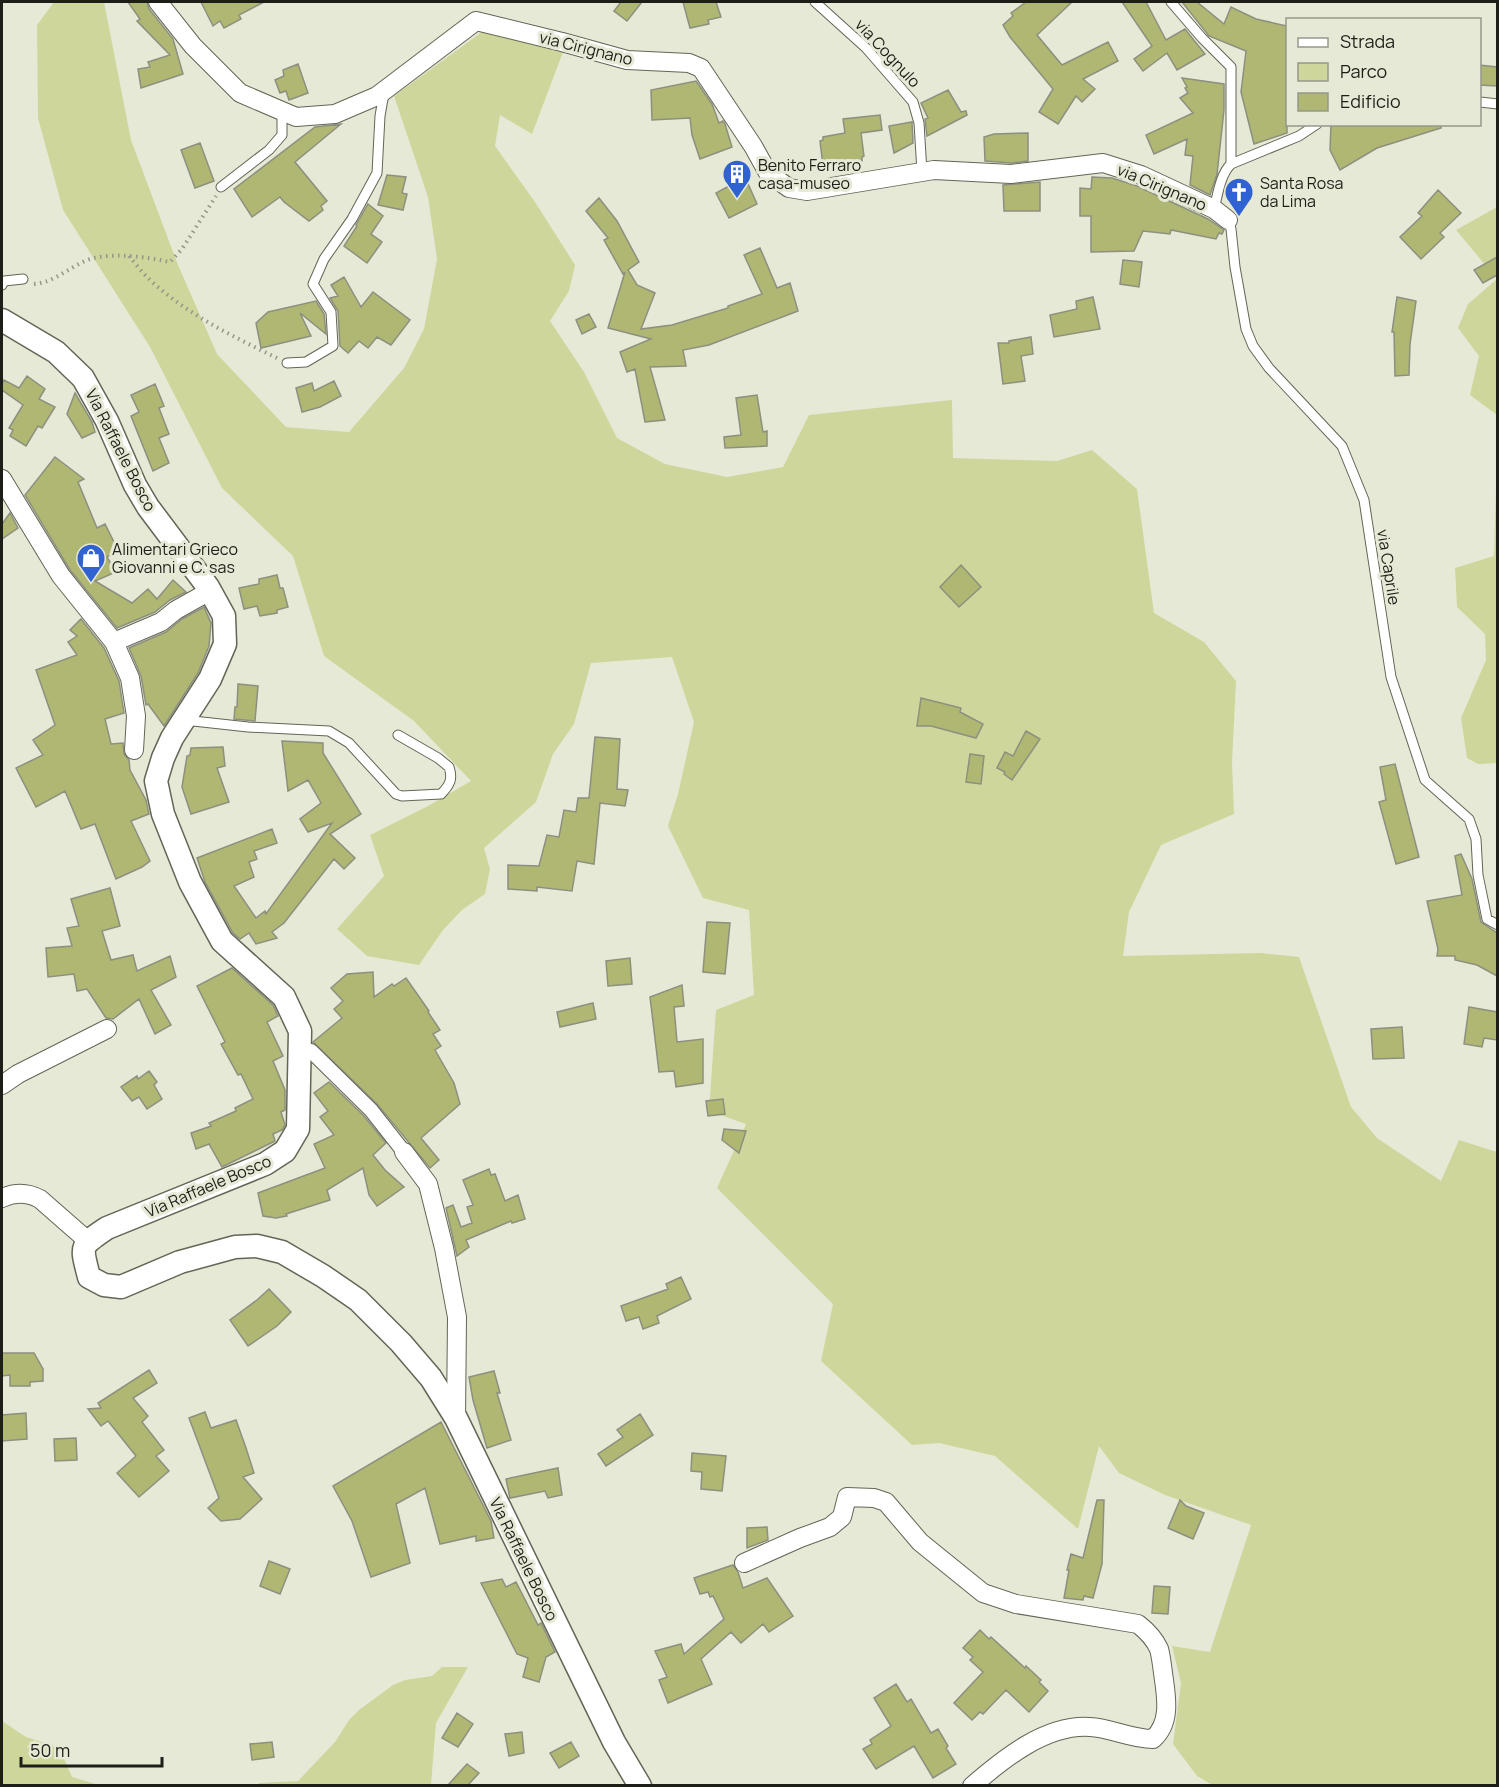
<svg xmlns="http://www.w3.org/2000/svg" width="1499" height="1787" font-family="Manrope,sans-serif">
	<rect width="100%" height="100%" fill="#e7e9d7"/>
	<path fill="#cfd69b" d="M54 2H104L131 140 178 265 217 354 286 427 349 432 404 368 424 329 437 259 428 197 394 96 486 29 563 52 532 134 500 115 495 146 535 202 575 265 569 291 550 321 584 372 617 438 665 464 727 477 783 467 809 415 952 400 953 458 1057 461 1092 450 1137 489 1154 613 1204 642 1236 681 1232 762 1234 814 1161 845 1129 912 1123 956 1261 953 1299 957 1351 1107 1377 1138 1441 1181 1459 1140 1497 1152V1785L1214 1786 1197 1776 1173 1744 1181 1683 1172 1646 1210 1652 1251 1525 1165 1495 1119 1473 1099 1446 1078 1529 995 1456 939 1443 912 1445 821 1361 833 1304 717 1188 746 1124 709 1111 716 1010 754 995 749 910 703 898 668 826 678 794 694 722 672 657 591 663 574 724 553 754 536 802 484 848 490 869 485 894 462 910 443 930 419 965 367 956 337 929 384 876 370 835 428 806 471 781 414 721 324 656 293 556 222 488 150 347 63 210 38 118 37 25Z
		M1497 207V415L1470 395 1479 356 1458 328 1468 304 1497 279 1456 230Z
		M1497 455V763L1478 764 1467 758 1461 718 1486 660 1485 634 1457 607 1455 568 1494 556Z
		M442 1667H468L436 1723 431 1785H258L259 1783 298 1781 335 1742 349 1720 359 1710 393 1685 405 1680 432 1676Z
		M2 1721 26 1737 52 1745 62 1754 72 1777 99 1785H2Z"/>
	<path fill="#b0b772" stroke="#8d907f" stroke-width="1.5" d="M128 2H147L149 9 173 39 183 74 141 88 138 69 150 67 148 62 170 55 137 21 140 19Z
		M201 2H264L239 15 241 19 224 28 220 21 213 26Z
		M621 2H642L627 21 614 11Z
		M683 2H716L721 17 708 20 709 24 690 28Z
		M1026 2H1072L1037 35 1062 65 1108 42 1118 61 1083 79 1095 89 1082 102 1076 96 1058 124 1039 112 1053 89 1010 37 1003 25 1013 16 1011 13Z
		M1122 2H1146L1166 40 1185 29 1205 54 1177 70 1167 53 1143 71 1134 59 1152 46Z
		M1182 2H1197L1224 24 1231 7 1256 19 1287 26V133L1254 144 1241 92 1246 51 1209 36Z
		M298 64 308 93 289 100 286 91 280 93 275 80 284 76 283 70Z
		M1479 65 1497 67V86L1479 85Z
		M1182 78 1224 84V110L1217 174 1210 195 1190 185 1193 156 1185 155 1187 139 1154 154 1146 135 1193 113 1180 98 1188 93 1185 88 1187 87Z
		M696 81 712 104 719 123 723 121 725 124 732 147 700 159 692 135 690 118 652 120 651 90Z
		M948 90 961 112 966 111 967 115 927 136 925 119 928 118 921 103Z
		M880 115 882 130 861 133 864 156 862 157V161L823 166 820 141 823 140V137L845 133 843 119Z
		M912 122 913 143 894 153 889 126Z
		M341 124 295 162 327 201 321 206 323 210 309 221 284 202 280 197 252 217 234 189 315 127Z
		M1331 124H1441V128L1377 148 1340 170 1330 150Z
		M1028 133V161L1011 163 985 161 984 137 994 134Z
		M200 143 214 181 195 188 181 150Z
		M387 175 406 177 402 193 407 194 403 210 378 205Z
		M745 177 757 204 729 218 716 193Z
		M1092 177 1112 178 1137 186 1208 219 1224 230 1222 234 1219 233 1216 239 1171 230 1170 234 1143 231 1134 251 1091 252V216H1080V188L1091 189Z
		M1040 182V211H1004L1003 185Z
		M1438 190 1461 213 1440 233 1444 237 1421 259 1400 237 1422 216 1418 213Z
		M599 198 617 221 639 262 628 270 637 285 655 293 641 329 672 325 728 308V306L762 294 744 255 760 248 777 288 790 283 798 311 709 345 683 350 686 366 650 367 665 420 645 422 635 369 627 372 620 352 651 339 608 328 625 272 623 274 604 240 608 238 586 211Z
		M368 204 383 216 371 234 382 242 367 263 344 246 357 226 356 225Z
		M1497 257V275L1483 283 1474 270Z
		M1123 260 1142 262 1139 287 1120 284Z
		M344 277 361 307 373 292 410 320 391 345 377 337 368 348 359 341 348 353 340 346 338 311 330 298 338 296 331 285Z
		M1093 297 1100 329 1054 337 1050 315 1077 309 1076 301Z
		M1397 297 1416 301 1410 344 1409 375 1395 376 1394 332H1392Z
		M316 301 324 314 326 334 300 313 311 336 261 348 256 323 268 312Z
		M589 314 596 327 582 334 576 320Z
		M1031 337 1033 354 1021 356 1025 381 1003 384 998 343H1009V341Z
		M27 376 45 389 39 399 55 407 42 428 38 426 26 446 10 436 13 430 9 428 23 405 2 390V384L4 380 19 388Z
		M334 381 341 396 320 407 302 412 296 388 312 383 314 391Z
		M155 384 164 406 159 408 169 434 159 438 169 463 153 471 131 416 139 412 131 395Z
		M75 393 92 422 95 432 82 438 67 414Z
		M757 395 763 432 767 431V446L725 448 724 437 741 435 736 398Z
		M55 457 84 479 78 482 97 528 105 524 118 550 107 557 116 572 95 581 132 603 148 589 157 599 173 580 186 592 170 600 155 612 117 628 70 570 25 495Z
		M10 513 18 528 2 539V524Z
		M961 565 981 587 959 607 940 587Z
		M277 575 280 588H283L288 607 277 610V613L260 616 257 606 244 609 239 588 259 584V579Z
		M204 607 211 623 209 646 198 673 164 726 148 704 146 705 141 676 129 648 166 632 182 619Z
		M81 619 104 648 119 681 124 713 105 719 111 744 123 743 124 754 129 760 130 770 146 800 149 814 131 821 150 861 142 867 116 879 95 824 81 829 65 791 36 807 16 768 43 755 33 740 55 725 36 670 77 655 68 642 77 636 70 630Z
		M238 684 258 686 255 721 234 719 235 707H237Z
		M921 698 961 708 960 712 983 724 976 738 931 726H917Z
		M1026 731 1040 739 1012 780 1004 774 1005 772 997 768 1005 752 1013 756Z
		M595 737 620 739 617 789 628 790 625 806 600 803 594 864 577 861 572 891 537 887V891L508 889V865L539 866 547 835 559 837 564 810 576 812 578 798H589Z
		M282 741 323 743V753L361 814 330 834 355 858 344 869 334 859 284 923 272 932 277 938 256 944 249 933 240 939 233 933 205 882 197 858 272 829 277 843 254 851 257 859 249 862 254 877 234 886 256 918 265 911 266 914 332 823 308 832 300 819 321 803 308 780 288 791Z
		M223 747 225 766 217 768 229 802 191 814 182 787 187 756 190 755 191 748Z
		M970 754 984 756 981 784 966 782Z
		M1395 764 1419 857 1396 864 1379 802 1386 800 1380 767Z
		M1461 854 1472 879 1481 922 1497 933V976L1477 965 1455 960V956H1437L1438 949 1427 901 1462 895 1455 856Z
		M110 888 120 926 102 931 111 960 133 955 137 971 170 956 176 977 151 990 171 1025 155 1034 139 999 113 1019 106 1018 87 989 77 991 74 974 48 977 46 948 72 946 67 928 79 926 71 899Z
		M707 922 730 923 725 974 703 972Z
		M630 958 632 984 608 986 606 961Z
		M232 968 273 1005 278 1016 267 1022 283 1056 273 1061 285 1090V1110L281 1112 285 1125 282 1130 273 1134 275 1141 222 1167 209 1144 196 1149 191 1133 211 1126 209 1123 236 1111 235 1108 253 1099 241 1074 238 1075 221 1044 225 1042 197 986Z
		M373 972 374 997 392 984 394 986 406 978 429 1011 428 1012 440 1030 433 1034 441 1046 435 1050 454 1083 460 1104 421 1138 439 1160 430 1168 377 1104 313 1042 342 1018 334 1009 343 1001 331 988 347 974Z
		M682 985 684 1006 674 1007 677 1042 703 1039V1083L676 1087 674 1071 659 1072 650 997Z
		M593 1003 596 1019 560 1027 557 1012Z
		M1469 1007 1497 1012V1040L1484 1038 1482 1047 1464 1044Z
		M1402 1027 1404 1058 1373 1059 1371 1029Z
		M149 1071 157 1082 154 1085 162 1099 147 1109 139 1097 132 1101 121 1087 137 1076 138 1079Z
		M329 1082 364 1116 386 1143 373 1155 385 1170 404 1187 377 1206 369 1195 363 1168 327 1190 330 1200 286 1214 287 1216 276 1218 263 1216 258 1193 325 1168 314 1144 334 1135 320 1117 328 1111 314 1093Z
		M723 1099 725 1114 708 1116 706 1101Z
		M724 1129 746 1131 739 1153 722 1140Z
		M489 1169 491 1175 495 1174 505 1201 518 1195 525 1219 512 1223 511 1221 466 1240 469 1247 457 1256 446 1208 453 1205 461 1227 472 1223 467 1207 473 1205 463 1180Z
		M681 1277 691 1299 657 1316 659 1323 643 1329 639 1317 626 1321 621 1306 668 1289 666 1284Z
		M269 1289 291 1312 277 1326 248 1346 230 1320 257 1300Z
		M2 1353H34L43 1369V1381L30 1382V1386H10V1375L2 1376Z
		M149 1370 157 1383 133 1398 148 1416 142 1422 164 1450 156 1456 169 1471 139 1497 117 1473 136 1456 108 1421 101 1426 88 1409 101 1408 98 1403Z
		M494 1371 500 1393H497L511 1440 487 1448 473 1400 469 1377Z
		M205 1412 211 1428 236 1420 246 1448 254 1473 243 1477 262 1499 240 1519 221 1521 208 1508 219 1498 189 1418Z
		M26 1413 27 1439 2 1441V1415Z
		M640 1414 653 1435 606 1466 598 1454 623 1437 617 1430Z
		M441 1422 491 1521 494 1538 476 1541V1536L440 1544 425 1488 396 1504 410 1563 371 1577 352 1521 333 1486Z
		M76 1438 77 1460 55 1461 54 1439Z
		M692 1453 726 1456 722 1491 701 1489 702 1472 691 1471Z
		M558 1468 562 1495 548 1498 545 1491 510 1498 506 1479Z
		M1097 1500H1104L1102 1564 1093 1598 1084 1596 1083 1600 1064 1598 1069 1570H1067L1071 1554 1083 1558Z
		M1180 1500 1186 1506 1204 1513 1193 1539 1168 1528Z
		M767 1527 768 1540 747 1548V1528Z
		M269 1561 290 1569 280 1594 260 1586Z
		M733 1565 738 1572 743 1588 767 1578 793 1616 769 1632 763 1624 741 1643 731 1632 701 1659 712 1684 668 1703 659 1680 667 1677 655 1651 681 1644 684 1654 724 1619 713 1596 710 1597 708 1592 700 1594 694 1578Z
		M502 1579 506 1587 516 1582 538 1625 541 1623 555 1652 546 1657 539 1682 523 1677 528 1658 517 1654 481 1583Z
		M1154 1586 1170 1587 1168 1614 1152 1613Z
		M980 1630 989 1639 991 1637 1025 1668 1026 1666 1041 1680 1039 1682 1048 1691 1029 1712 1006 1690 983 1714 980 1712 972 1720 954 1703 983 1672 970 1660 973 1657 963 1648Z
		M896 1684 907 1702 911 1699 931 1733 938 1729 948 1746 946 1748 956 1764 933 1778 914 1746 876 1769 863 1749 872 1744 870 1740 891 1726 874 1698Z
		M457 1713 473 1724 458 1747 442 1738Z
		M522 1732 524 1753 509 1756 505 1734Z
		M272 1742 274 1757 252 1760 250 1744Z
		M571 1742 579 1756 559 1768 550 1753Z
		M467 1764 479 1773 468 1785H448Z"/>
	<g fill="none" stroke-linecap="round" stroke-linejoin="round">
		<g stroke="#636555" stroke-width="11">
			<path id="service" d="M815 2 866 48 913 102 919 123 922 172
				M1171 2 1202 38 1231 67V164
				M1480 102 1498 104
				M221 187 269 150 282 135V110
				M1214 209C1218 194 1220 175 1231 164L1299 136 1317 124
				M1228 220 1231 229 1235 267 1246 329 1253 346 1269 368 1342 446 1364 500 1391 677 1425 780 1469 819 1476 839 1478 875 1487 919 1498 925
				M2 285 4 281 23 279
				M287 363 306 362 333 346 331 312 313 284 324 259 352 219 377 173 380 116 384 93
				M184 720 248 727 329 731 349 743 396 794 402 796 441 794C450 785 453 779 449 767L438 758 398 735"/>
		</g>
		<g stroke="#636555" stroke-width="16">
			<path id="pedestrian" d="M311 1051 371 1110 404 1152"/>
		</g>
		<g stroke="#636555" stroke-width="20">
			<path id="minor" d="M158 2 193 46 240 93 296 117 335 114 377 96 476 21 562 42 627 60 689 63 701 68 753 146 768 173 789 188 807 191 934 170 1011 174 1103 163 1141 175 1214 209 1228 220
				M2 479 61 576 114 642 130 678 136 716 134 750
				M114 642 161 622 176 610 210 591
				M2 1085 18 1074 107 1029
				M404 1152 428 1184 444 1248 457 1317 456 1418
				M2 1198C15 1192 27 1192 40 1199L88 1241
				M744 1563 800 1538 830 1527 842 1517 847 1497 874 1498 886 1502 920 1542 983 1593 1016 1604 1138 1624C1147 1631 1154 1638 1159 1649 1161 1656 1162 1665 1163 1673 1166 1695 1172 1722 1153 1739 1131 1739 1111 1728 1090 1727 1046 1724 1003 1759 972 1786"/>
		</g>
		<g stroke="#636555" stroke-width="25">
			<path id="tertiary" d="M2 320 56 352 83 378 107 421 135 485 148 507 208 587 224 616 225 644 210 679 172 738 163 758 156 781 163 814 190 882 222 941 284 997 300 1031 298 1129 285 1151 265 1164 107 1228C79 1247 81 1245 89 1277L104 1285 121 1287 180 1262 235 1247 257 1246 282 1252 323 1276 358 1300 401 1343 431 1378 456 1418 614 1742 640 1786"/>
		</g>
		<path stroke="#959689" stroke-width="4" stroke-dasharray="1.5 4.5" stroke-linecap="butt" d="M129 256C135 263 141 271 147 277 184 313 232 336 277 358
			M34 284C56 282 70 266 90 259 117 252 144 257 170 262L182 249 216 196"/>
		<use href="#service" stroke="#fff" stroke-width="9"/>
		<use href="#pedestrian" stroke="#fff" stroke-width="14"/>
		<use href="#minor" stroke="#fff" stroke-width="18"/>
		<use href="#tertiary" stroke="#fff" stroke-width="22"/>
	</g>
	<defs>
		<g id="building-pin" transform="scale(1.5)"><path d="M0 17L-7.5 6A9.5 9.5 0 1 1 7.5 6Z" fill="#3162d1" stroke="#e7e9d7"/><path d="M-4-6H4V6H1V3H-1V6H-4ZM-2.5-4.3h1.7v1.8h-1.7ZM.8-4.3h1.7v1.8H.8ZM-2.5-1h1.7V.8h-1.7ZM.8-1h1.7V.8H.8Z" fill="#fff"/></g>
		<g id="church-pin" transform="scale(1.5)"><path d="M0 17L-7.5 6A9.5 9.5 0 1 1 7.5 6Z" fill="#3162d1" stroke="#e7e9d7"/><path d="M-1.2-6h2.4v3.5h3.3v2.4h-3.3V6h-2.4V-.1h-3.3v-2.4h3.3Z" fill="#fff"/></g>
		<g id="shop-pin" transform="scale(1.5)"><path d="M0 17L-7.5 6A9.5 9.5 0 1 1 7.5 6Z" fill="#3162d1" stroke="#e7e9d7"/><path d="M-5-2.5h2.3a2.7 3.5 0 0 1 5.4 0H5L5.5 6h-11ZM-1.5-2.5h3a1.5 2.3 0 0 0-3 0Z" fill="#fff"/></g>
	</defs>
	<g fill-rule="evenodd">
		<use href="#building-pin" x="737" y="174"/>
		<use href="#church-pin" x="1239" y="192"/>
		<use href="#shop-pin" x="91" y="558"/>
	</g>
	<g text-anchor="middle" stroke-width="6" stroke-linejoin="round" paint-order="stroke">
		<g font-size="16" fill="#1d1e17" stroke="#e7e9d7">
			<text transform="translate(586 48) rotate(14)" y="6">via Cirignano</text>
			<text transform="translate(888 53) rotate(47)" y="6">via Cognulo</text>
			<text transform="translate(1162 187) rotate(23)" y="6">via Cirignano</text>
			<text transform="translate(121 450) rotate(63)" y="6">Via Raffaele Bosco</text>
			<text transform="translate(1389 567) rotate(81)" y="6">via Caprile</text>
			<text transform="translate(208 1186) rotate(-23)" y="6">Via Raffaele Bosco</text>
			<text transform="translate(524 1559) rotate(64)" y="6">Via Raffaele Bosco</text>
		</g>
		<g font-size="16" fill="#1d1e17" stroke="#e7e9d7" text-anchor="start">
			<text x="758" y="171">Benito Ferraro<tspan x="758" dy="18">casa-museo</tspan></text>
			<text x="1260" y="189">Santa Rosa<tspan x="1260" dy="18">da Lima</tspan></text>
			<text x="112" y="555">Alimentari Grieco<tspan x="112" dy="18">Giovanni e C. sas</tspan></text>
		</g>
	</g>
	<rect width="1499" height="1787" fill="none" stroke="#1d1e17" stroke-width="6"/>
	<rect x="1286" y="18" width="195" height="108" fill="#e7e9d7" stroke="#96988a" stroke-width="1.5"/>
	<rect x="1298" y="38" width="30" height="9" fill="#ffffff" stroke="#96988a" stroke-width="1.5"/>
	<text x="1340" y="48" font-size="18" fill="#1d1e17">Strada</text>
	<rect x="1298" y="63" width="30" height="18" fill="#cfd69b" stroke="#96988a" stroke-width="1.5"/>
	<text x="1340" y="78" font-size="18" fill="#1d1e17">Parco</text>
	<rect x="1298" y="93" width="30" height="18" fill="#b0b772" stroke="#96988a" stroke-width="1.5"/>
	<text x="1340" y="108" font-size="18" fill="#1d1e17">Edificio</text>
	<path d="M21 1757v9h141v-9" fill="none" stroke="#1d1e17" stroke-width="3"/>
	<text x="30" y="1757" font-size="18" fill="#1d1e17" stroke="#e7e9d7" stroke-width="4.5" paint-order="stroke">50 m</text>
</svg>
